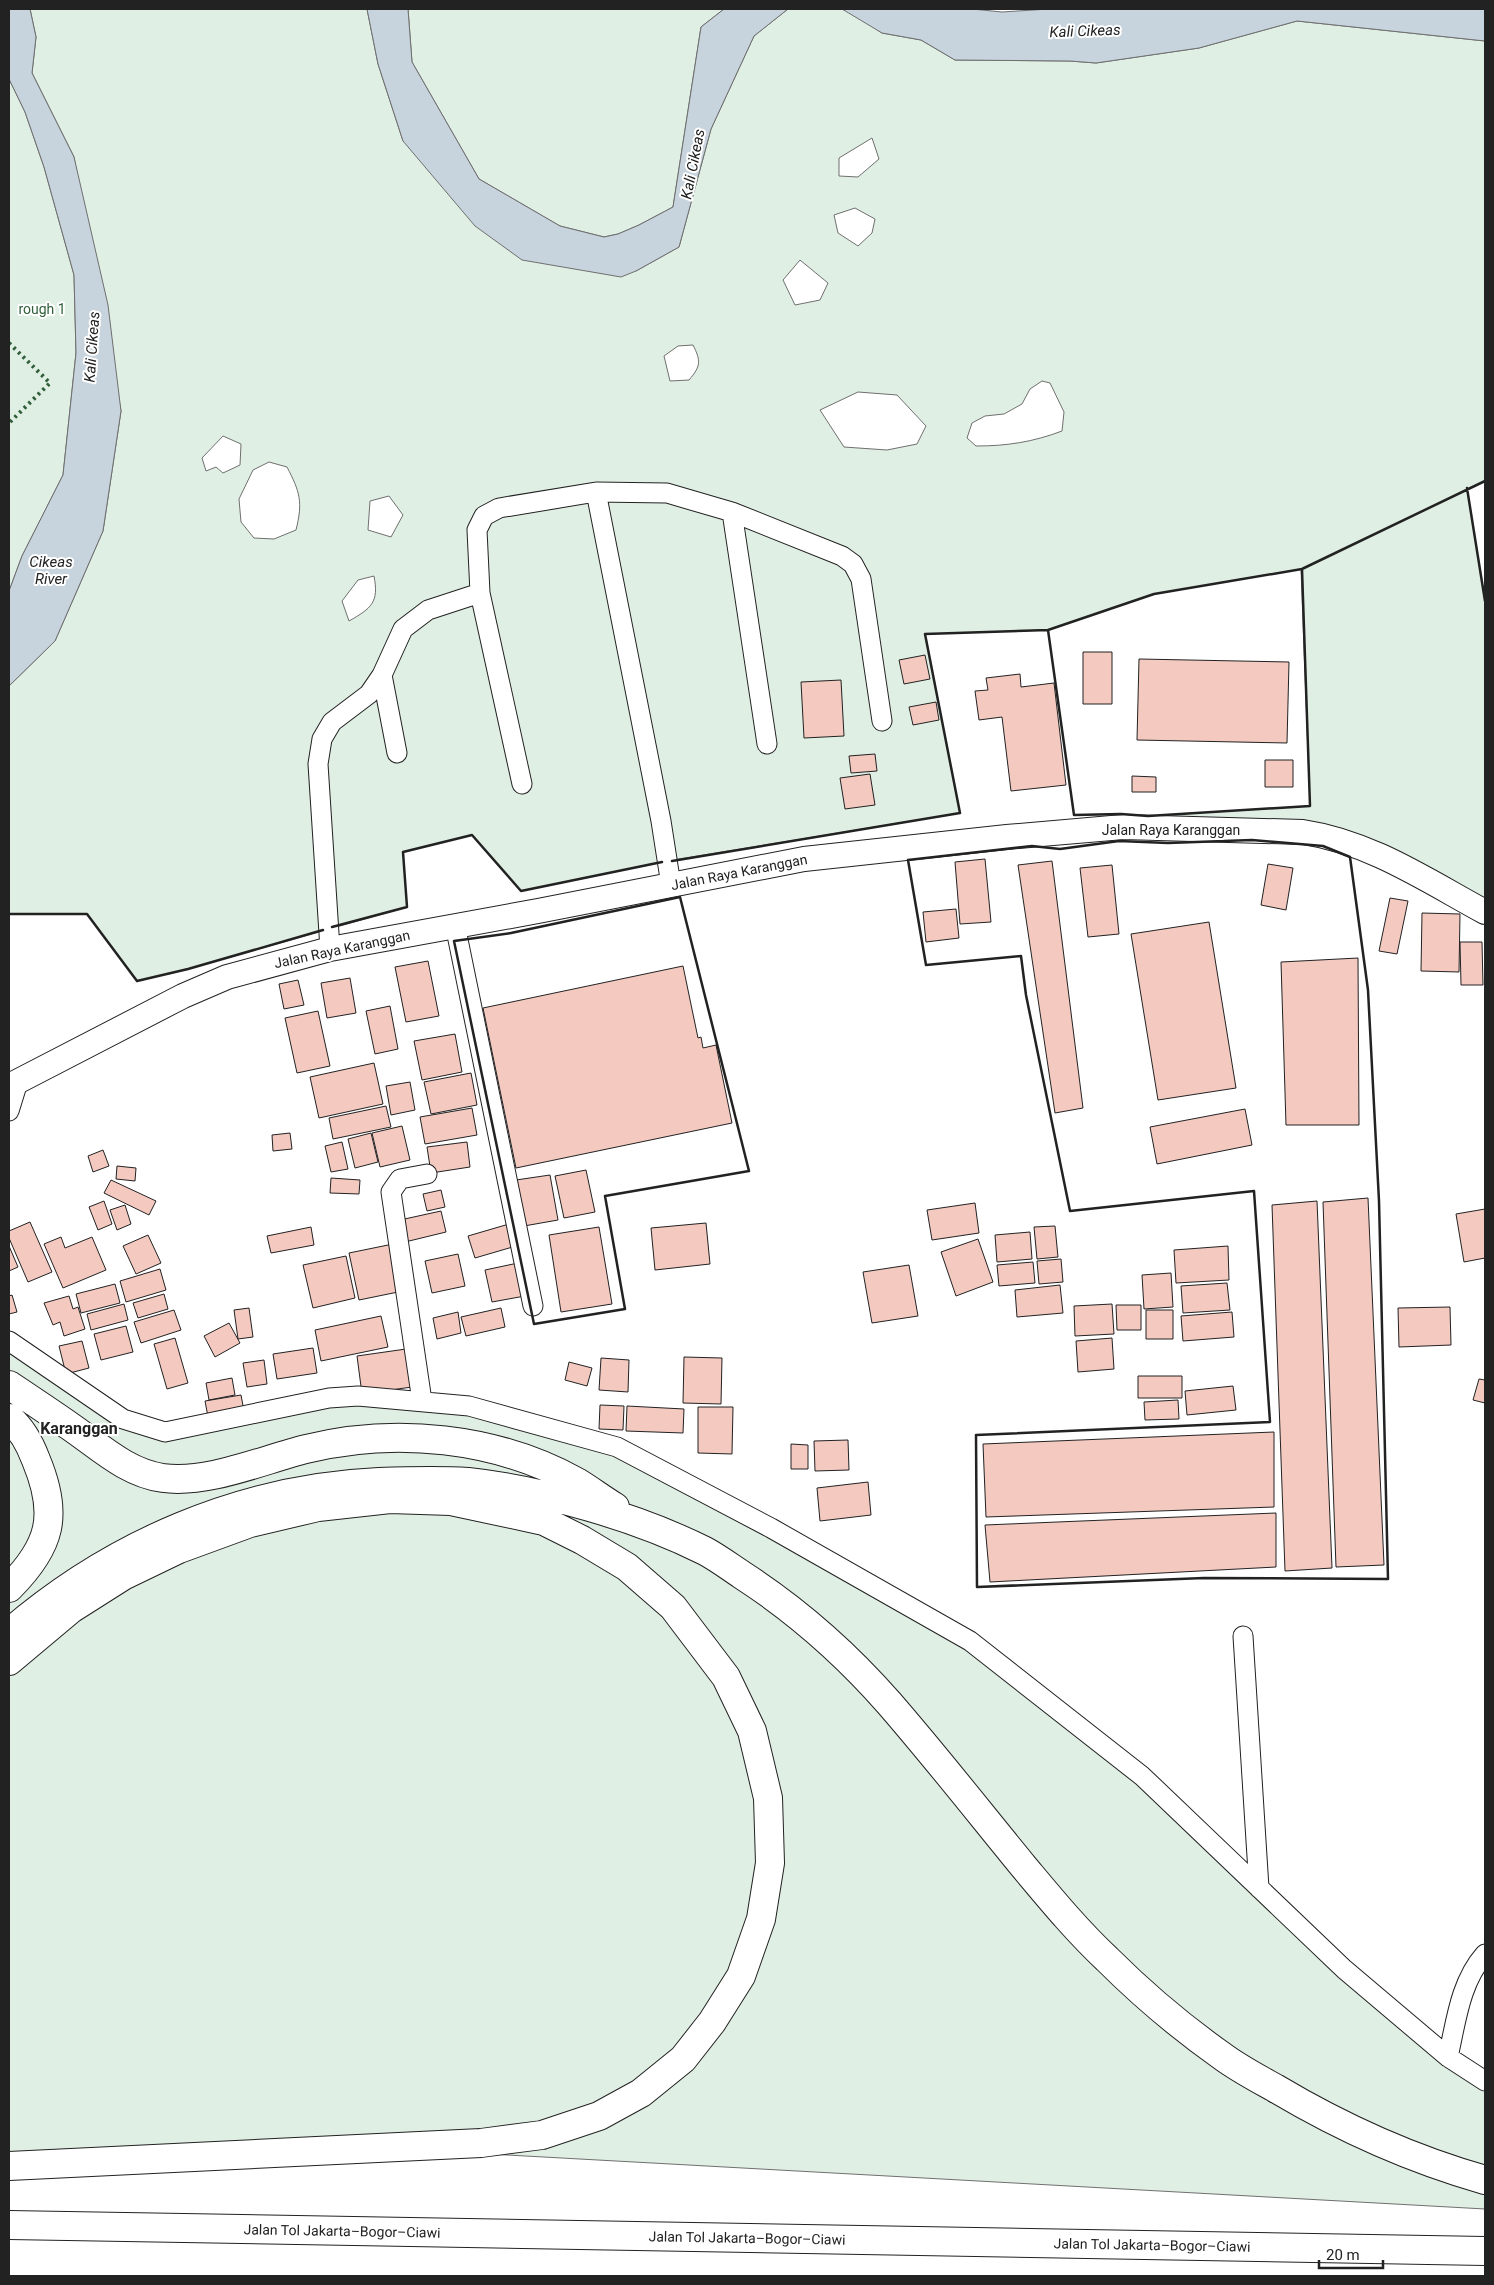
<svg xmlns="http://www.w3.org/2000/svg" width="1494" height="2285" font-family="Roboto,sans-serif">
	<rect width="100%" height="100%" fill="#fff"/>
	<path fill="#e0efe3" stroke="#6f6f6f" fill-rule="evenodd" d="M30 9H367L378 64 403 141 636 271 679 247 711 129 754 36 788 9H846L882 33 921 40 955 60 1070 61 1096 63 1199 48 1297 21 1485 41V481L1467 489 1485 601V912L1361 846 1123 827 1121 814 1148 816 1310 806 1301 569 1154 594 1048 630 925 634 960 813 667 861 521 891 472 835 403 852 407 907 188 969 137 981 87 914H9V686L55 641 103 531 121 411 74 157 32 73 36 37ZM872 138 879 159 858 177 839 176V158ZM855 208 875 219 872 233 858 246 838 233 834 215ZM800 260 828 283 820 300 795 305 783 280ZM693 345C701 361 701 366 689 380L670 381 664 356 678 346ZM1042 381 1050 383 1064 412 1062 431C1033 442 1007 446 976 446L967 438 972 423 985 416 1004 414 1022 404 1030 389ZM858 392 897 395 926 426 917 444 887 450 844 447 820 410ZM223 436 241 444 240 465 223 473 216 467 206 471 202 458ZM269 462 287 467C300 492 303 502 296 530L274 539 254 538 241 522 239 499 253 470ZM389 496 403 515 391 537 368 530 370 501ZM374 576C379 602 372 608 349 621L342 601 358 580Z
		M408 9H724L701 27 673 207 639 225 618 234 604 237 560 226 479 179 412 62Z
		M9 79 25 112 44 167 74 275 76 353 63 475 22 556 9 591Z
		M9 1341 124 1420 165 1432 329 1398 469 1406 617 1447 771 1528 1031 1687 1259 1888 1485 2081V2209L489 2154 9 2166V1661L71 1609 348 1483 9 1633V1418L14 1422 25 1396 9 1385Z"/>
	<path fill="#c7d3dd" stroke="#6f6f6f" d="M9 9H30L36 37 32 73 74 157 108 305 121 411 103 531 55 641 9 686V591L22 556 63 475 76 353 74 275 44 167 25 112 9 79Z
		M367 9H408L412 62 479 179 560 226 604 237 618 234 639 225 673 207 701 27 724 9H788L754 36 711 129 679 247 636 271 621 277 522 260 475 226 403 141 378 64Z
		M842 9H972L1002 12 1049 9H1485V41L1297 21 1199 48 1096 63 1070 61 955 60 921 40 882 33Z"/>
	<path fill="#f3c9c0" stroke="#222" d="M1083 652H1112V704H1083Z
		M925 655 930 679 904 684 899 660Z
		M1139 659 1289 662 1287 743 1137 740Z
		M1020 674 1021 687 1054 683 1066 785 1011 791 1002 717 979 720 975 691 988 690 986 678Z
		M841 680 844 736 804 738 801 682Z
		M936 702 939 720 913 725 909 707Z
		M875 754 877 771 851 773 849 756Z
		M1265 760H1293V787H1265Z
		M870 774 875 805 845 809 840 778Z
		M1132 776 1156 777V792H1132Z
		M985 859 991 922 960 924 955 862Z
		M1052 861 1083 1108 1055 1113 1018 865Z
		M1268 864 1293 868 1286 910 1261 905Z
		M1112 865 1119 934 1088 937 1080 868Z
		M1390 898 1408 901 1397 954 1379 951Z
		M956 909 959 938 926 942 923 912Z
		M1422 913 1460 914 1459 972 1421 971Z
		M1209 922 1236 1088 1158 1100 1131 934Z
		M1460 942H1482L1483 985H1461Z
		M1358 958 1359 1125H1286L1281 962Z
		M428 961 439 1016 406 1022 395 967Z
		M683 966 698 1038 701 1037 703 1048 716 1045 732 1123 516 1168 483 1008Z
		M350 978 356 1013 327 1018 321 983Z
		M298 980 304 1005 284 1009 279 984Z
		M390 1006 398 1049 375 1054 366 1011Z
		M318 1011 330 1066 297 1073 285 1018Z
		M455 1034 462 1072 422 1080 414 1041Z
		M374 1063 383 1104 319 1118 310 1077Z
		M471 1073 477 1105 431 1114 424 1082Z
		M410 1082 415 1110 391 1115 386 1086Z
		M386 1106 391 1127 333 1139 329 1118Z
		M472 1108 477 1135 425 1144 420 1117Z
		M1245 1109 1252 1145 1157 1164 1150 1127Z
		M402 1126 410 1160 380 1167 372 1133Z
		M290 1133 292 1149 273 1151 272 1135Z
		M371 1133 378 1162 355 1168 348 1139Z
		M342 1142 348 1169 331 1172 325 1146Z
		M467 1142 470 1167 431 1173 427 1147Z
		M103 1150 109 1166 93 1172 88 1156Z
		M117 1166 136 1168 135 1181 116 1179Z
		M586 1170 595 1212 564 1218 555 1176Z
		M550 1175 558 1220 524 1226 516 1180Z
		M331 1178 360 1180 359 1194 330 1193Z
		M111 1180 156 1201 149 1215 104 1193Z
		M441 1190 445 1207 427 1211 423 1194Z
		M1368 1198 1384 1565 1336 1567 1323 1202Z
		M104 1201 112 1224 98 1230 89 1207Z
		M1317 1201 1332 1568 1285 1571 1272 1205Z
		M975 1203 979 1233 932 1240 927 1210Z
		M125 1205 131 1224 117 1230 110 1210Z
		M1485 1209V1258L1464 1262 1456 1214Z
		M441 1211 446 1232 405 1242 400 1220Z
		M30 1222 52 1272 28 1282 9 1238V1231Z
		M706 1223 710 1264 655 1270 651 1228Z
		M509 1224 516 1246 475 1258 468 1236Z
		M1055 1226 1058 1257 1037 1259 1034 1227Z
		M311 1227 314 1245 271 1253 267 1236Z
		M599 1227 612 1304 561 1312 549 1235Z
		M1030 1232 1032 1259 997 1262 995 1235Z
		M148 1235 161 1263 136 1274 123 1246Z
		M61 1237 65 1248 92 1237 106 1270 63 1288 44 1244Z
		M978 1239 993 1282 956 1296 941 1252Z
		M393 1244 403 1291 359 1300 349 1253Z
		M9 1246 18 1267 9 1271Z
		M1228 1246 1229 1280 1176 1283 1174 1250Z
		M458 1254 465 1286 432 1293 425 1261Z
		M346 1256 355 1298 313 1308 303 1265Z
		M1061 1259 1063 1282 1039 1284 1037 1261Z
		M1033 1262 1035 1283 999 1286 997 1265Z
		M518 1263 525 1296 492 1302 485 1270Z
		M909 1265 918 1316 872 1323 863 1272Z
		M160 1269 166 1290 126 1302 120 1281Z
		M1171 1273 1173 1307 1144 1309 1142 1275Z
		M1227 1283 1230 1310 1183 1313 1181 1286Z
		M115 1284 120 1303 81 1313 76 1294Z
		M1060 1285 1063 1313 1017 1317 1015 1290Z
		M164 1294 168 1309 138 1318 133 1303Z
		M12 1295 17 1312 9 1314V1296Z
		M69 1296 73 1309 78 1307 85 1329 64 1336 60 1322 53 1325 44 1303Z
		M124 1304 128 1320 91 1330 87 1314Z
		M1112 1304 1114 1334 1075 1336 1074 1306Z
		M1116 1305H1141V1330H1117Z
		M1450 1307 1451 1345 1399 1347 1398 1308Z
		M249 1308 253 1337 238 1339 234 1310Z
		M501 1308 505 1327 466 1336 461 1317Z
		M174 1310 181 1330 141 1343 134 1322Z
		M1146 1310H1173V1339H1146Z
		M458 1312 461 1333 437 1339 433 1318Z
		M1232 1312 1234 1337 1183 1341 1181 1316Z
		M381 1316 388 1347 321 1361 315 1330Z
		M229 1323 240 1343 215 1357 204 1336Z
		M126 1326 133 1352 101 1360 94 1334Z
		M175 1338 188 1383 167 1389 154 1344Z
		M1112 1338 1114 1369 1078 1372 1076 1341Z
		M82 1341 89 1368 66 1374 59 1346Z
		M313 1348 317 1373 277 1379 273 1354Z
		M406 1349 412 1387 362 1394 357 1356Z
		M684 1357 722 1358 721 1404 683 1403Z
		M601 1358 629 1360 628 1392 599 1390Z
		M264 1360 267 1384 247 1387 243 1363Z
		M569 1362 592 1368 587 1386 565 1380Z
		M1138 1376H1182V1398H1138Z
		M232 1378 235 1395 209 1400 206 1383Z
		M1479 1379 1485 1380V1403L1473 1400Z
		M1233 1386 1236 1410 1187 1415 1185 1391Z
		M241 1395 244 1411 208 1417 205 1401Z
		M1178 1400 1179 1419 1145 1420 1144 1402Z
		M600 1405 624 1406 623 1430 599 1429Z
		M627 1406 684 1409 683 1433 626 1431Z
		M698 1407H733L732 1454 698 1453Z
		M1274 1432V1507L986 1517 983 1444Z
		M848 1440 849 1470 815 1471 814 1441Z
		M791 1444 808 1445V1469H791Z
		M868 1482 871 1515 820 1521 817 1488Z
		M1276 1513V1567L990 1582 985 1525Z"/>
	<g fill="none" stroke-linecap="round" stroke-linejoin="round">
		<g stroke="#222" stroke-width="21">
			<path id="minor" d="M596 492 667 493 732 512 767 744
				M732 512 842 556 853 564 861 579 882 721
				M480 593 477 530 484 516 499 508 596 492 661 821 671 885
				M382 675 397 753
				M455 925 533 1306
				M330 949 318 764 322 739 332 722 369 694 382 675 403 629 428 610 480 593 522 784
				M9 1111 18 1082
				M9 1341 123 1419 165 1432 329 1398 358 1396 469 1406 617 1447 771 1528 970 1641 1142 1776 1344 1969 1448 2057 1485 2081
				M422 1401 391 1192 400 1179 427 1174
				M1243 1636 1259 1888
				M1448 2057C1456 2022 1460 1982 1485 1954"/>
		</g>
		<g stroke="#222" stroke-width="26">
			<path id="tertiary" d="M9 1086 183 996 227 977 330 949 538 911 804 859 1007 837 1123 827 1303 832C1370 842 1426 880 1485 912"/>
		</g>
		<g stroke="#222" stroke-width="30">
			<path id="motorway" d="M9 1385C30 1399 51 1413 71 1427 100 1447 127 1473 163 1478 208 1484 262 1460 306 1449 395 1427 496 1437 577 1482 590 1490 602 1499 615 1507
				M9 1418C22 1429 30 1444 36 1460 59 1515 51 1546 9 1588
				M9 1633C112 1544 242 1488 379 1482 408 1481 438 1480 468 1482 543 1490 637 1517 705 1551 718 1558 730 1567 742 1575 796 1610 846 1654 889 1703 935 1756 979 1812 1024 1867 1050 1898 1077 1931 1107 1959 1142 1994 1181 2027 1222 2056 1238 2068 1257 2078 1275 2088 1342 2128 1411 2159 1485 2180
				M9 1661 71 1609 123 1576 179 1549 250 1523 318 1507 390 1499 451 1501 544 1521 582 1540 627 1567 673 1607 726 1677 752 1731 768 1798 770 1863 761 1919 741 1976 712 2022 683 2059 641 2093 599 2116 542 2135 481 2143 9 2166
				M9 2225 1485 2251"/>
		</g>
		<use href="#minor" stroke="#fff" stroke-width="19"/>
		<use href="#tertiary" stroke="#fff" stroke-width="24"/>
		<use href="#motorway" stroke="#fff" stroke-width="28"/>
		<path stroke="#2f5e38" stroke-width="4" stroke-dasharray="2.5 4" stroke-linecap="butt" d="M9 343 50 383 9 423"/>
		<path stroke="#222" stroke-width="2.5" d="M1467 488 1485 601
			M1048 630 1074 815 1121 814 1148 816 1310 806 1302 569
			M1252 840 1323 846 1350 857 1368 990 1379 1201 1388 1579 1204 1578 977 1587 976 1435 1270 1422 1254 1191 1070 1211 1026 995 1021 956 926 965 908 860 1032 846 1060 849 1119 841 1168 843Z
			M672 861 960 813 925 634 1048 630 1154 594 1302 569 1485 481
			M680 897 749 1171 605 1196 625 1309 534 1324 454 941 511 933Z
			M9 914H87L137 981 188 969 323 930
			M332 927 407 907 403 852 472 835 521 891 662 862"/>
	</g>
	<g text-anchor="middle" stroke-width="4" stroke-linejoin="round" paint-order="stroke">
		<g font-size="14" fill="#2f5e38" stroke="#fff">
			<text x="42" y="314">rough 1</text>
		</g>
		<g font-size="14" fill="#222" stroke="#fff">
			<text x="1171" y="835">Jalan Raya Karanggan</text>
			<text transform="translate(739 872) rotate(-11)" y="5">Jalan Raya Karanggan</text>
			<text transform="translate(342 949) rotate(-12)" y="5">Jalan Raya Karanggan</text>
			<text transform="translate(342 2231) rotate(1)" y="5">Jalan Tol Jakarta–Bogor–Ciawi</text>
			<text transform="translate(747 2238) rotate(1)" y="5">Jalan Tol Jakarta–Bogor–Ciawi</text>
			<text transform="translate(1152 2245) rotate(1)" y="5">Jalan Tol Jakarta–Bogor–Ciawi</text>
		</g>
		<g font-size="15" font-style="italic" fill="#222" stroke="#fff">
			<text transform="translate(1085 31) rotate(-2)" y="5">Kali Cikeas</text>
			<text transform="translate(693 164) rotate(-79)" y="5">Kali Cikeas</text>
			<text transform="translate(92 347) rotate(-86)" y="5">Kali Cikeas</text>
			<text x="51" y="567">Cikeas<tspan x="51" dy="17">River</tspan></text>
		</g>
		<g font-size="16" font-weight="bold" fill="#222" stroke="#fff">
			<text x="79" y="1434">Karanggan</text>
		</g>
	</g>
	<rect width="1494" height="2285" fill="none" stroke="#222222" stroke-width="20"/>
	<path d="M1319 2260v8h64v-8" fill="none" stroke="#222222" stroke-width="2.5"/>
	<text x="1326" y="2260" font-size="15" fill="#222222" stroke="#ffffff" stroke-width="4" paint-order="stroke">20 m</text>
</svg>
